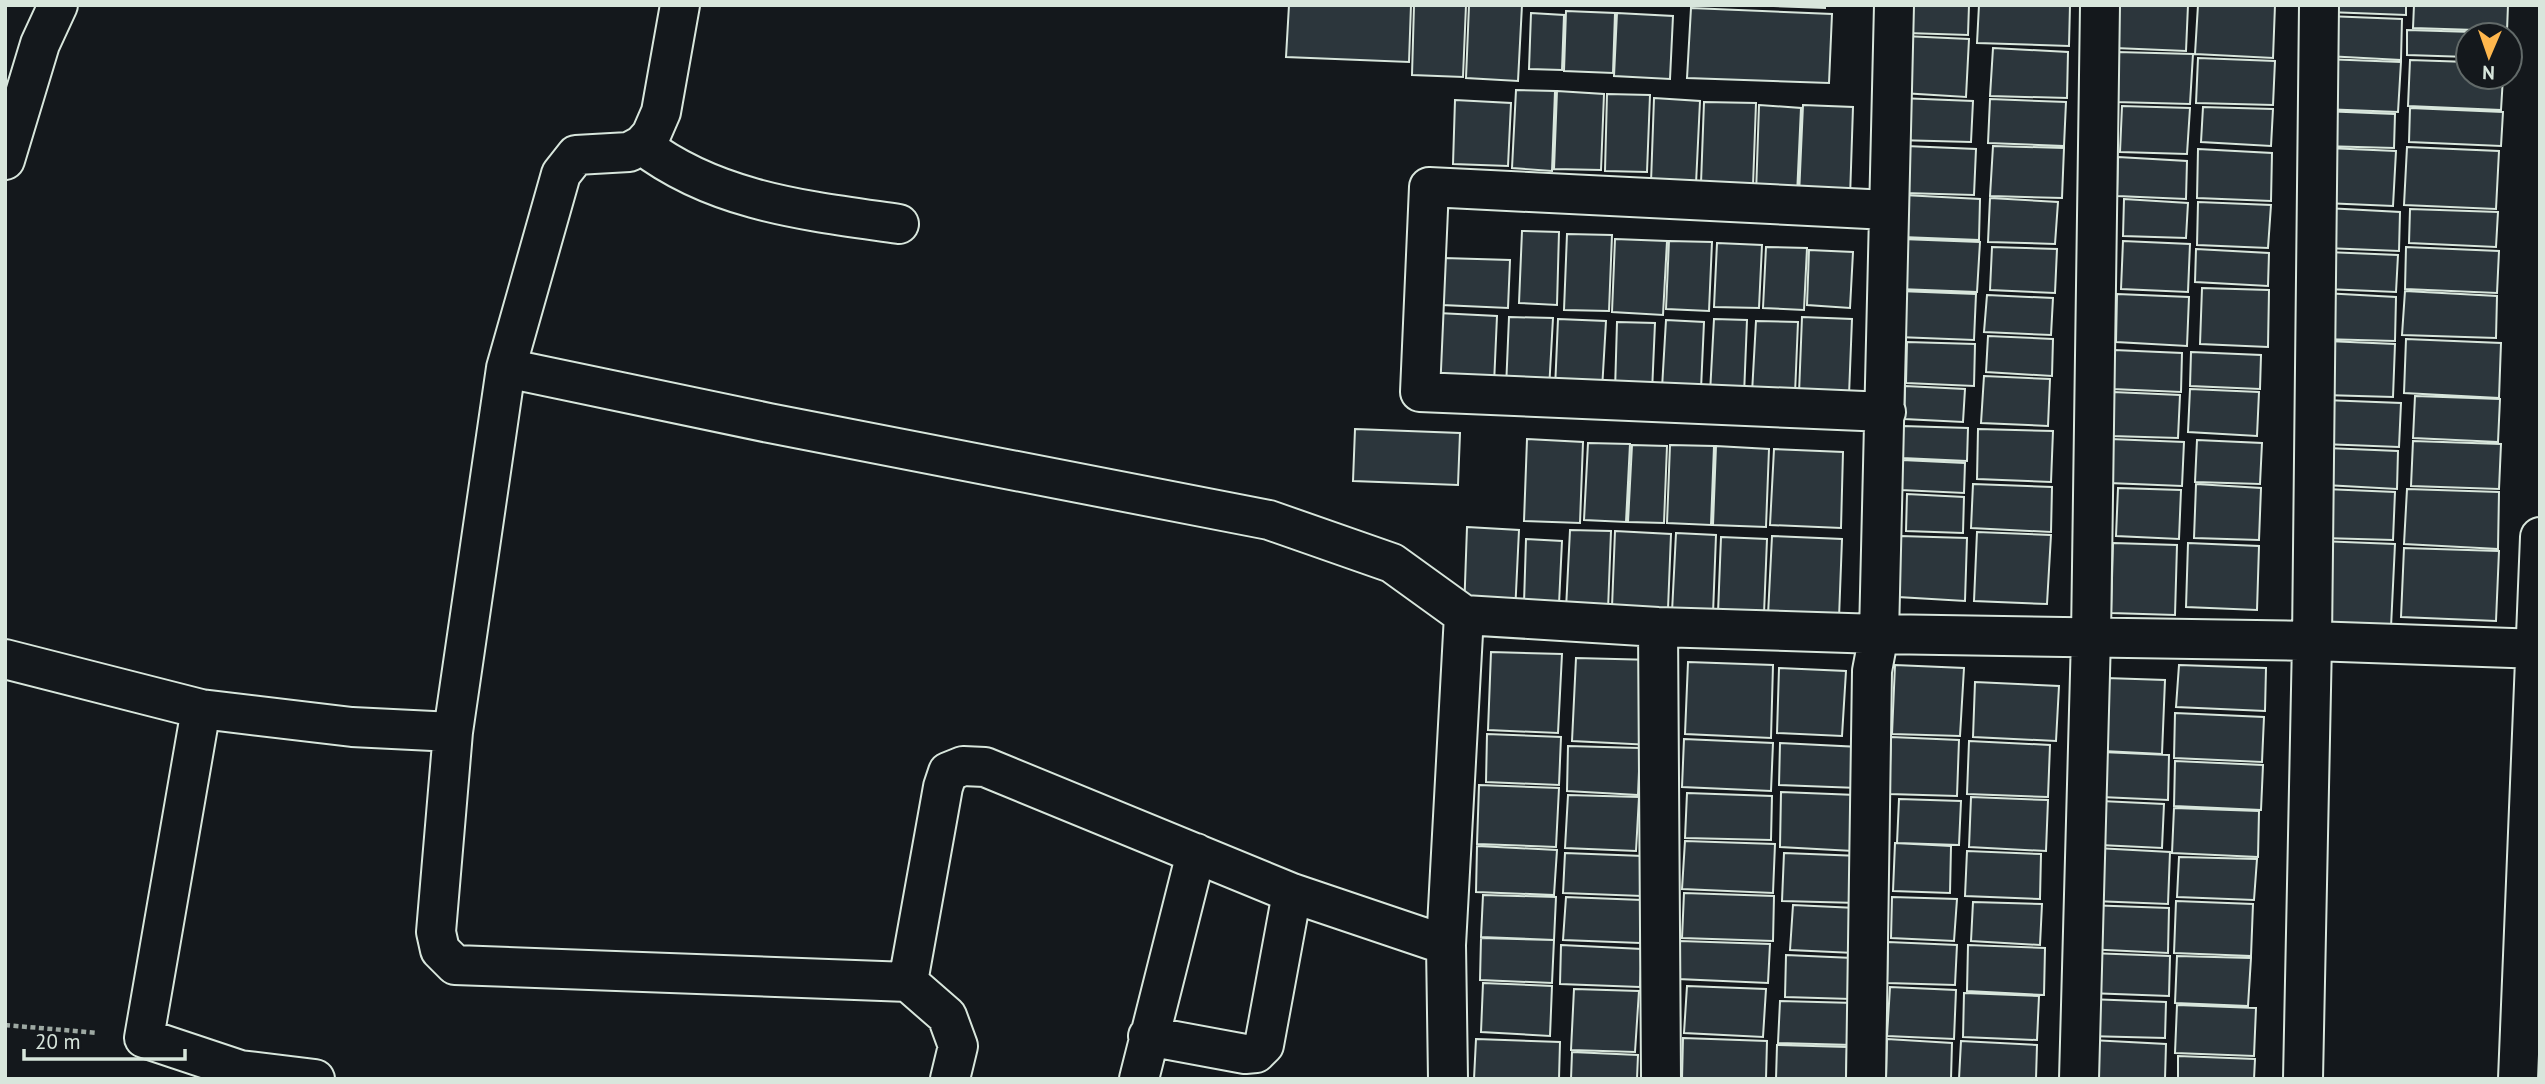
<svg xmlns="http://www.w3.org/2000/svg" width="2545" height="1084" font-family="'PT Sans',sans-serif">
	<rect width="100%" height="100%" fill="#14181c"/>
	<path fill="#2c363c" stroke="#d8e6dc" stroke-width="2" d="M1289 5H1411L1409 62 1286 57Z
		M1414 5H1466L1463 77 1412 75Z
		M1469 5H1522L1518 81 1466 78Z
		M1748 5H1825V8Z
		M1908 5H1969L1968 35 1907 33Z
		M1979 5H2070L2069 46 1977 43Z
		M2117 5H2188L2186 51 2115 48Z
		M2198 5H2275L2273 58 2195 54Z
		M2329 5H2406V15L2328 12Z
		M2414 5H2508L2507 31 2413 28Z
		M1691 8 1832 14 1829 83 1687 78Z
		M1566 11 1615 13 1613 73 1564 71Z
		M1531 13 1564 15 1562 70 1529 69Z
		M1617 13 1673 16 1670 79 1614 76Z
		M2327 16 2402 19 2401 60 2326 56Z
		M2407 30 2507 33 2506 35H2468V57L2407 55Z
		M1904 36 1969 39 1966 97 1902 93Z
		M1993 48 2068 52 2067 98 1990 96Z
		M2117 52 2193 54 2190 104 2115 102Z
		M2198 58 2275 61 2273 105 2196 103Z
		M2324 59 2401 62 2398 112 2322 109Z
		M2410 60 2468 62V77H2503L2501 110 2408 106Z
		M1516 90 1555 91 1552 171 1512 168Z
		M1557 91 1604 94 1601 170 1554 169Z
		M1607 94 1650 95 1647 172 1605 171Z
		M1654 98 1700 101 1696 184 1651 182Z
		M1899 98 1973 101 1971 142 1896 140Z
		M1990 99 2066 102 2064 146 1988 143Z
		M1455 100 1511 103 1508 166 1453 164Z
		M1704 102 1756 103 1753 186 1701 183Z
		M1759 105 1801 108 1797 195 1756 194Z
		M1803 105 1853 107 1850 198 1799 195Z
		M2122 106 2190 108 2187 154 2120 152Z
		M2203 107 2273 109 2271 146 2201 142Z
		M2410 108 2503 112 2501 146 2409 142Z
		M2322 111 2395 114 2394 148 2321 146Z
		M1906 146 1976 149 1974 195 1904 193Z
		M1993 146 2064 148 2062 198 1990 196Z
		M2407 147 2499 151 2496 209 2404 205Z
		M2327 148 2396 151 2393 206 2324 203Z
		M2198 149 2272 153 2271 201 2197 198Z
		M2118 157 2187 161 2186 199 2117 196Z
		M1903 195 1980 199 1979 240 1902 237Z
		M1990 198 2058 202 2055 244 1988 242Z
		M2124 199 2188 203 2186 238 2123 236Z
		M2198 202 2271 205 2268 248 2197 245Z
		M2326 208 2400 212 2399 251 2325 248Z
		M2410 209 2498 212 2496 247 2409 243Z
		M1522 231 1559 232 1557 305 1519 303Z
		M1567 234 1612 235 1609 311 1564 310Z
		M1615 239 1667 241 1663 315 1612 312Z
		M1902 239 1980 242 1977 292 1899 289Z
		M1669 241 1712 242 1709 311 1666 309Z
		M2123 241 2190 244 2188 292 2121 289Z
		M1717 243 1762 245 1759 308 1714 307Z
		M1766 247 1807 248 1804 310 1763 308Z
		M1992 247 2057 249 2055 293 1990 290Z
		M2406 247 2499 251 2497 293 2405 289Z
		M2196 249 2269 253 2268 286 2195 282Z
		M1809 250 1853 252 1850 308 1807 305Z
		M2327 252 2398 255 2396 292 2326 289Z
		M1444 258 1510 260 1508 308 1442 305Z
		M2202 288 2269 290 2268 347 2200 344Z
		M1899 291 1976 294 1974 340 1898 337Z
		M2405 291 2497 296 2496 338 2402 335Z
		M2323 293 2396 297 2395 341 2321 339Z
		M2117 294 2189 297 2187 346 2116 342Z
		M1987 295 2053 298 2051 335 1984 332Z
		M1438 313 1497 316 1494 384 1435 381Z
		M1509 317 1553 318 1549 390 1506 388Z
		M1802 317 1852 319 1849 395 1799 393Z
		M1558 319 1606 321 1602 390 1555 389Z
		M1714 319 1747 320 1744 395 1710 393Z
		M1666 320 1704 322 1701 389 1662 388Z
		M1756 321 1798 322 1795 394 1752 393Z
		M1617 322 1655 323 1652 392 1615 391Z
		M1988 336 2053 339 2052 376 1986 372Z
		M2406 339 2501 343 2499 398 2404 393Z
		M2327 341 2395 344 2393 397 2324 395Z
		M1907 342 1975 344 1974 386 1906 383Z
		M2114 350 2182 353 2181 392 2112 389Z
		M2191 352 2261 355 2260 389 2190 386Z
		M1984 376 2050 379 2048 426 1981 423Z
		M1905 386 1965 389 1963 422 1904 419Z
		M2190 389 2259 392 2257 436 2188 432Z
		M2113 392 2180 395 2178 438 2111 436Z
		M2415 396 2500 399 2498 442 2413 438Z
		M2324 400 2401 403 2399 447 2322 444Z
		M1903 426 1968 428 1967 461 1902 458Z
		M1355 429 1460 433 1458 485 1353 481Z
		M1978 429 2053 431 2051 482 1977 479Z
		M1527 439 1583 442 1580 523 1524 521Z
		M2110 439 2184 442 2182 486 2109 483Z
		M2197 440 2262 443 2260 484 2195 482Z
		M2413 441 2501 444 2499 489 2411 486Z
		M1588 443 1630 444 1626 522 1584 520Z
		M1632 445 1667 446 1664 523 1628 522Z
		M1670 445 1714 446 1711 525 1667 523Z
		M1716 446 1769 449 1766 527 1713 525Z
		M2327 448 2398 451 2397 489 2325 485Z
		M1774 449 1843 452 1841 528 1770 525Z
		M1902 460 1965 463 1964 493 1901 490Z
		M1973 484 2052 487 2051 532 1971 528Z
		M2196 484 2261 488 2259 540 2194 538Z
		M2118 488 2181 490 2179 539 2116 536Z
		M2325 489 2395 492 2393 540 2323 538Z
		M2407 489 2499 492 2498 549 2404 544Z
		M1907 494 1964 497 1963 533 1906 531Z
		M1467 527 1519 530 1515 613 1464 612Z
		M1570 530 1611 531 1608 610 1566 609Z
		M1615 531 1671 534 1668 609 1612 607Z
		M1977 532 2051 535 2047 604 1974 601Z
		M1676 533 1716 535 1713 614 1672 612Z
		M1772 536 1842 539 1839 618 1768 615Z
		M1900 536 1967 538 1965 601 1898 597Z
		M1721 537 1767 539 1764 614 1718 613Z
		M1526 539 1562 541 1559 604 1524 603Z
		M2319 541 2395 544 2391 627 2315 624Z
		M2113 543 2177 545 2175 615 2111 613Z
		M2188 543 2259 546 2257 610 2186 607Z
		M2404 548 2499 551 2496 621 2401 617Z
		M1491 652 1562 654 1558 733 1488 730Z
		M1576 658 1654 660 1651 745 1572 741Z
		M1688 662 1773 665 1771 738 1685 734Z
		M1895 665 1964 668 1960 736 1892 734Z
		M2179 665 2266 668 2265 711 2176 707Z
		M1779 668 1846 671 1842 736 1777 733Z
		M2106 678 2165 680 2162 754 2103 751Z
		M1975 682 2059 686 2056 741 1973 737Z
		M2175 713 2264 717 2262 762 2174 758Z
		M1487 734 1561 737 1559 785 1486 782Z
		M1891 737 1959 740 1957 796 1889 794Z
		M1684 739 1773 743 1771 791 1682 787Z
		M1969 741 2050 745 2048 797 1967 794Z
		M1780 743 1860 747 1858 788 1779 785Z
		M1568 746 1640 748 1638 795 1567 791Z
		M2102 752 2169 755 2168 800 2101 797Z
		M2175 761 2263 765 2261 810 2174 806Z
		M1479 785 1559 788 1556 847 1477 844Z
		M1781 792 1856 795 1853 851 1780 847Z
		M1687 793 1772 796 1771 840 1685 838Z
		M1568 795 1639 797 1636 851 1565 848Z
		M1971 797 2048 800 2046 851 1969 847Z
		M1899 799 1961 801 1959 845 1897 843Z
		M2101 801 2164 804 2162 848 2100 845Z
		M2174 808 2259 811 2258 857 2172 853Z
		M1685 841 1775 844 1773 893 1682 889Z
		M1895 843 1951 846 1950 893 1893 891Z
		M1477 846 1557 850 1554 895 1476 892Z
		M2096 848 2170 852 2168 904 2094 901Z
		M1967 851 2041 854 2040 899 1965 896Z
		M1565 853 1643 856 1642 896 1563 893Z
		M1784 853 1860 856 1858 903 1782 901Z
		M2179 857 2257 859 2254 900 2177 897Z
		M1684 893 1774 896 1773 941 1682 938Z
		M1483 895 1556 897 1554 940 1481 937Z
		M1566 897 1642 900 1640 943 1563 940Z
		M1892 897 1957 899 1954 941 1891 938Z
		M2176 901 2253 904 2251 956 2174 953Z
		M1973 902 2042 904 2040 945 1971 941Z
		M1793 905 1856 908 1854 953 1790 950Z
		M2086 905 2169 908 2168 953 2085 949Z
		M1481 938 1554 940 1552 983 1480 980Z
		M1680 941 1770 944 1768 983 1678 979Z
		M1888 942 1957 945 1955 985 1887 983Z
		M1561 945 1642 949 1640 987 1560 984Z
		M1968 945 2045 948 2044 995 1967 991Z
		M2089 953 2170 956 2169 996 2088 993Z
		M1786 955 1853 958 1851 999 1785 997Z
		M2177 956 2251 958 2248 1006 2175 1003Z
		M1483 983 1552 986 1550 1036 1481 1032Z
		M1687 986 1766 989 1763 1037 1684 1033Z
		M1890 987 1956 990 1954 1039 1887 1036Z
		M1574 989 1639 991 1635 1052 1571 1050Z
		M1964 993 2039 996 2037 1040 1963 1037Z
		M2088 999 2166 1002 2165 1038 2087 1036Z
		M1780 1001 1855 1003 1853 1045 1778 1043Z
		M2177 1005 2256 1008 2254 1056 2175 1053Z
		M1683 1038 1767 1041 1766 1079H1682Z
		M1476 1039 1560 1042 1559 1079H1474Z
		M1887 1039 1952 1043 1951 1079H1886Z
		M2091 1040 2166 1044 2165 1079H2090Z
		M1961 1041 2037 1045 2036 1079H1959Z
		M1777 1045 1847 1047 1846 1079H1776Z
		M1572 1052 1638 1055 1637 1079H1571Z
		M2178 1056 2255 1059 2254 1079H2178Z"/>
	<g fill="none" stroke-linecap="round" stroke-linejoin="round">
		<g stroke="#d8e6dc" stroke-width="42">
			<path id="minor" d="M680 5 661 112 651 135 642 145 629 152 576 155 561 174 506 368 453 732 436 932 440 950 455 965 908 982 947 1016 958 1046 950 1079
				M642 145C716 202 809 211 899 224
				M5 160 40 44 58 5
				M506 368 769 423 1269 520 1392 563 1464 615
				M1886 412 1420 392 1429 187 1888 210
				M1658 627 1661 1079
				M5 659 201 709 352 727 453 732
				M201 709 144 1038 240 1070V1079
				M908 982 943 787 948 772 963 766 985 767 1292 893 1446 945
				M1148 1036 1245 1054 1256 1053 1264 1045 1292 893
				M240 1070 315 1079
				M1139 1079 1196 853
				M1448 1079 1446 945 1464 615 1658 627 1879 634 2312 641 2540 649
				M1866 1079 1872 671 1879 634 1894 5
				M2079 1079 2091 637 2100 5
				M2303 1079 2312 641 2319 5
				M2518 1079 2540 537"/>
		</g>
		<path stroke="#9da8a2" stroke-width="4.5" stroke-dasharray="5 3.5" stroke-linecap="butt" d="M5 1025 98 1033"/>
		<use href="#minor" stroke="#14181c" stroke-width="38"/>
	</g>
	<rect width="2545" height="1084" fill="none" stroke="#d8e6dc" stroke-width="14"/>
	<g transform="translate(2489 56) rotate(182)"><circle r="33" fill="#14181c" stroke="#626a69" stroke-width="2"/>
	<path d="M0-5L12 26L0 18L-12 26Z" fill="#ffb74d"/>
	<text y="-10" font-size="19" font-weight="bold" text-anchor="middle" fill="#d8e6dc">N</text>
	</g>
	<path d="M24 1049v10h161v-10" fill="none" stroke="#d8e6dc" stroke-width="3.5"/>
	<text x="35" y="1049" font-size="21" fill="#d8e6dc" stroke="#14181c" stroke-width="5" paint-order="stroke">20 m</text>
</svg>
